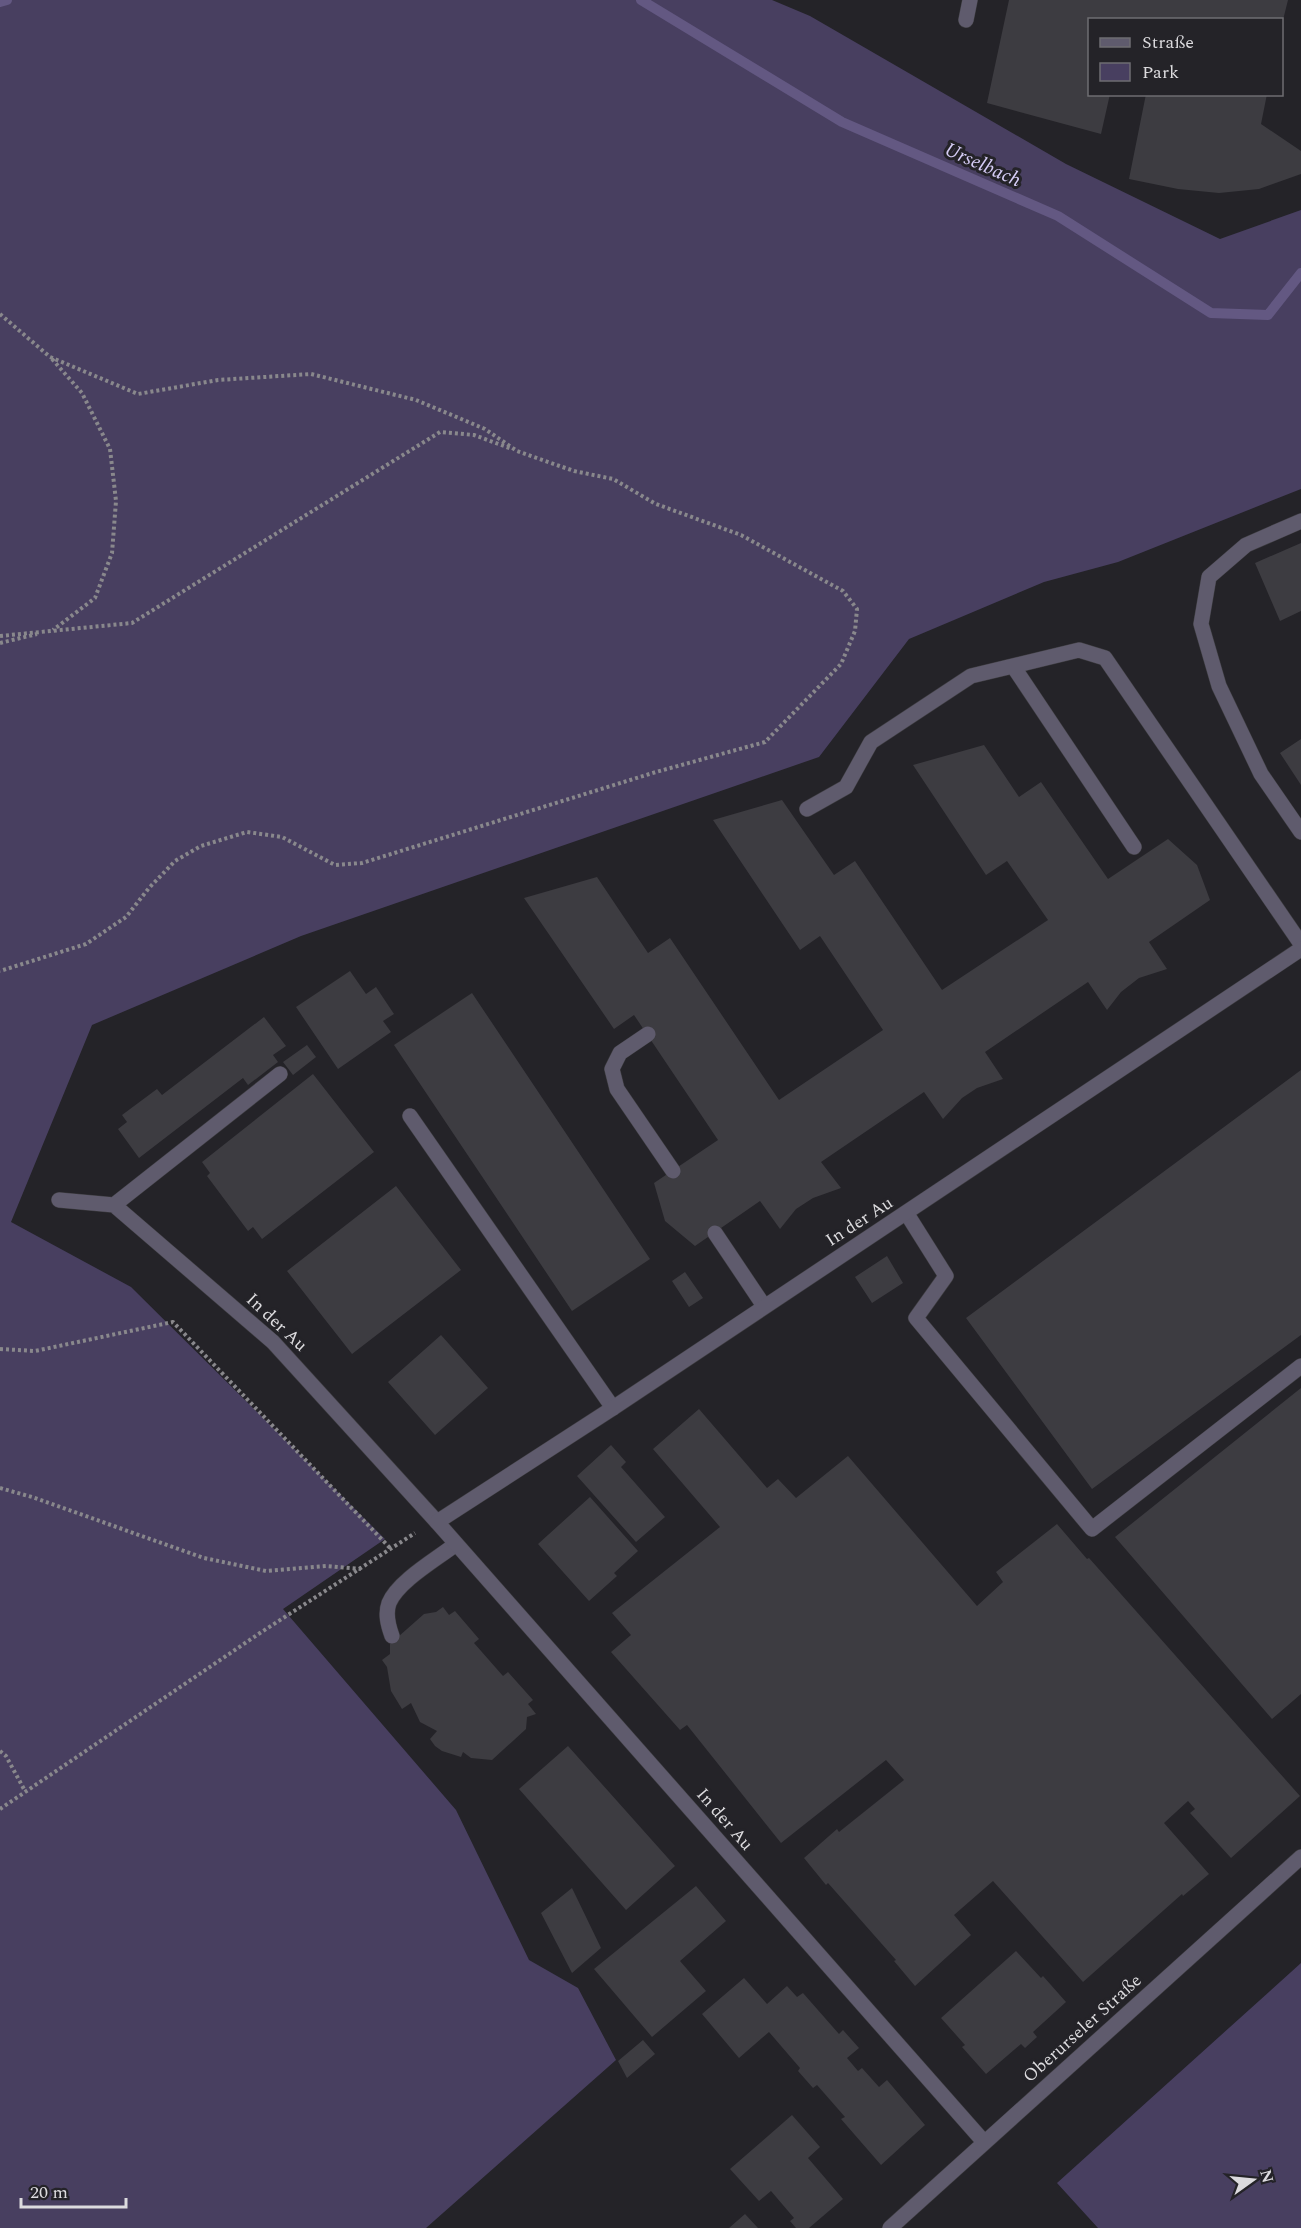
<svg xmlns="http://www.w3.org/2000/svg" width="1301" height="2228" font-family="Spectral,serif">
	<rect width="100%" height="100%" fill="#242328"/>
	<path fill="#483f60" d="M0 0H772L810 16 1066 164 1220 239 1301 210V489L1118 562 1044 582 909 639 819 757 301 936 92 1025 11 1222 131 1287 385 1539 283 1609 456 1810 529 1960 578 1988 616 2060 426 2228H0Z
		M1301 1963V2228H1098L1057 2183Z"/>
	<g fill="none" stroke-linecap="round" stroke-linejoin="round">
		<path stroke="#635882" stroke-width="10" d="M641 0 842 122 1058 216 1211 313 1268 315 1301 273
			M0 2 7 0"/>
	</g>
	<path fill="#3d3c41" d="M1009 0H1288L1283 20H1090V94H1110L1101 134 987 103Z
		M1146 94H1267L1261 124 1301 151V174L1259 189 1219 193 1178 189 1129 179Z
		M1301 543V611L1280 621 1255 563Z
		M1301 739V785L1280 753Z
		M984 745 1019 797 1041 782 1108 879 1168 839 1197 865 1210 900 1149 942 1167 969 1139 978 1121 992 1107 1010 1088 982 985 1052 1003 1079 977 1088 962 1098 943 1119 924 1092 821 1162 841 1188 813 1198 796 1209 780 1229 760 1201 695 1246 665 1221 654 1183 718 1140 634 1015 614 1029 524 898 597 877 648 953 670 938 779 1100 883 1030 820 936 800 950 713 820 782 800 834 875 855 861 942 990 1048 920 1007 861 986 875 913 765Z
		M350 971 366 994 376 987 394 1014 383 1021 391 1032 338 1069 296 1007Z
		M472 993 650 1259 572 1311 394 1045Z
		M264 1017 286 1046 273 1055 278 1062 248 1085 243 1078 139 1158 118 1129 127 1122 122 1115 157 1089 162 1095Z
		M307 1045 316 1057 293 1075 283 1062Z
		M1301 1070V1335L1092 1489 966 1318Z
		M313 1074 374 1152 262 1239 253 1227 248 1231 207 1176 210 1173 202 1162Z
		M396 1186 461 1270 352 1354 287 1271Z
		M887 1256 903 1283 872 1303 855 1277Z
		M685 1272 703 1298 689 1307 672 1281Z
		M441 1335 488 1388 435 1435 388 1382Z
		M1301 1388V1694L1272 1719 1115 1537Z
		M699 1409 767 1488 778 1479 796 1498 848 1456 977 1606 1003 1582 996 1572 1057 1524 1087 1559 1089 1558 1300 1796 1231 1858 1190 1813 1195 1809 1188 1801 1164 1823 1209 1874 1183 1896 1182 1894 1083 1982 993 1881 954 1915 971 1935 915 1986 894 1961 896 1960 828 1883 826 1885 804 1858 837 1829 839 1832 904 1780 886 1760 781 1843 687 1725 680 1730 611 1652 631 1635 612 1613 720 1527 653 1449Z
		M611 1445 626 1462 621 1467 665 1517 636 1542 577 1476Z
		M590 1497 638 1551 614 1573 617 1576 589 1601 538 1544Z
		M443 1607 449 1615 455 1611 479 1639 474 1643 503 1676 508 1672 533 1700 528 1704 536 1714 527 1717 526 1729 492 1760 471 1758 463 1752 461 1757 442 1751 435 1746 430 1739 437 1731 420 1722 411 1703 402 1709 391 1691 387 1667 382 1660 390 1654V1644L424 1614 436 1612Z
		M568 1746 675 1866 626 1910 519 1789Z
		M696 1886 726 1921 680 1961 706 1991 652 2037 594 1969Z
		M572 1888 601 1948 572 1973 541 1913Z
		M1016 1951 1041 1978 1043 1976 1066 2002 1033 2032 1037 2037 1025 2048 1021 2044 986 2074 962 2047 965 2045 941 2018Z
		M744 1978 767 2004 787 1986 797 1997 803 1993 839 2034 843 2030 859 2048 847 2058 858 2071 862 2068 879 2087 887 2080 925 2125 881 2165 841 2119 845 2117 817 2085 813 2088 798 2071 800 2068 769 2032 739 2058 702 2014Z
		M643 2040 655 2054 627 2078 618 2061Z
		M792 2115 820 2147 808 2158 843 2199 809 2228H796L790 2221 794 2218 771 2191 759 2201 730 2169Z
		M745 2214 758 2228H729Z"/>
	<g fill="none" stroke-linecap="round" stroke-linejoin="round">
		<g stroke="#3e3d41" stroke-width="16">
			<path id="service" d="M966 20 970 0
				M1301 521 1246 545 1209 577 1201 624 1219 686 1261 774 1301 832
				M1013 666 1134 847
				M807 809 846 787 871 742 971 676 1079 650 1105 658 1301 944
				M648 1034 620 1053 612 1069 617 1089 673 1171
				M410 1116 613 1408
				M59 1200 114 1205 273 1342 437 1522
				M114 1205 280 1074
				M907 1214 946 1276 916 1318 1092 1529 1301 1366
				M715 1233 764 1306
				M392 1636C388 1625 385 1614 389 1603 398 1581 437 1559 456 1544"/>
		</g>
		<g stroke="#3e3d41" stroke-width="16">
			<path id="minor" d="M984 2142 437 1522 613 1408 1301 949
				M890 2228 1301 1857"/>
		</g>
		<path stroke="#89888c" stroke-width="4" stroke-dasharray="3 3" stroke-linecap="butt" d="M0 314 50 357 138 394 218 380 311 374 416 400 485 429 517 451 574 471 613 479 656 504 741 535 843 591 857 609 855 631 841 664 765 742 656 772 362 863 335 865 282 837 247 832 201 846 175 861 149 888 126 917 86 944 0 971
			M52 359 82 393 110 449 116 501 112 553 95 598 53 630
			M0 636 132 623 440 432 474 435 512 449
			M0 643 37 634
			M0 1349 35 1351 173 1322 391 1549
			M0 1488 32 1497 204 1558 266 1571 327 1566 361 1569
			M0 1751 6 1756 25 1791
			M0 1809 260 1633 415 1533"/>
		<use href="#service" stroke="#5f5b6d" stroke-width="15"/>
		<use href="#minor" stroke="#5f5b6d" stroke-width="15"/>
	</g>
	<g text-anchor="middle" stroke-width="6" stroke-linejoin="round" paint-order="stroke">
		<g font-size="18" fill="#dcdbde" stroke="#242328">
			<text transform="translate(859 1221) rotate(-33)" y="6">In der Au</text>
			<text transform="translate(277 1322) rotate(43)" y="6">In der Au</text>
			<text transform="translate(725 1819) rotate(49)" y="6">In der Au</text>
			<text transform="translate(1082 2028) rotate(-42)" y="6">Oberurseler Straße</text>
		</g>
		<g font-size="20" font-style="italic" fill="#d5ccf5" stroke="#242328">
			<text transform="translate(983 164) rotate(24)" y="7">Urselbach</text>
		</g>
	</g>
	<rect x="1088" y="18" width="195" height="78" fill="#242328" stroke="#6e6d71" stroke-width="1.5"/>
	<rect x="1100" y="38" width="30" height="9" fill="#5f5b6d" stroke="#6e6d71" stroke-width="1.5"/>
	<text x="1142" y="48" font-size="18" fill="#dcdbde">Straße</text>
	<rect x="1100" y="63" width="30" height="18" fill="#483f60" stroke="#6e6d71" stroke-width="1.5"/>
	<text x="1142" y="78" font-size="18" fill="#dcdbde">Park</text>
	<g transform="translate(1253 2180) rotate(75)" stroke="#242328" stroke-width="4.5" paint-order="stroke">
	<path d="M0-4.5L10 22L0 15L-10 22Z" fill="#dcdbde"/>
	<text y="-9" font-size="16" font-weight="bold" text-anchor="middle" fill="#dcdbde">N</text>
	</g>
	<path d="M21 2198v9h105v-9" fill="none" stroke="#dcdbde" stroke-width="3"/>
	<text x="30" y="2198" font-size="18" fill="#dcdbde" stroke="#242328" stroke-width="4.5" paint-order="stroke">20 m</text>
</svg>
